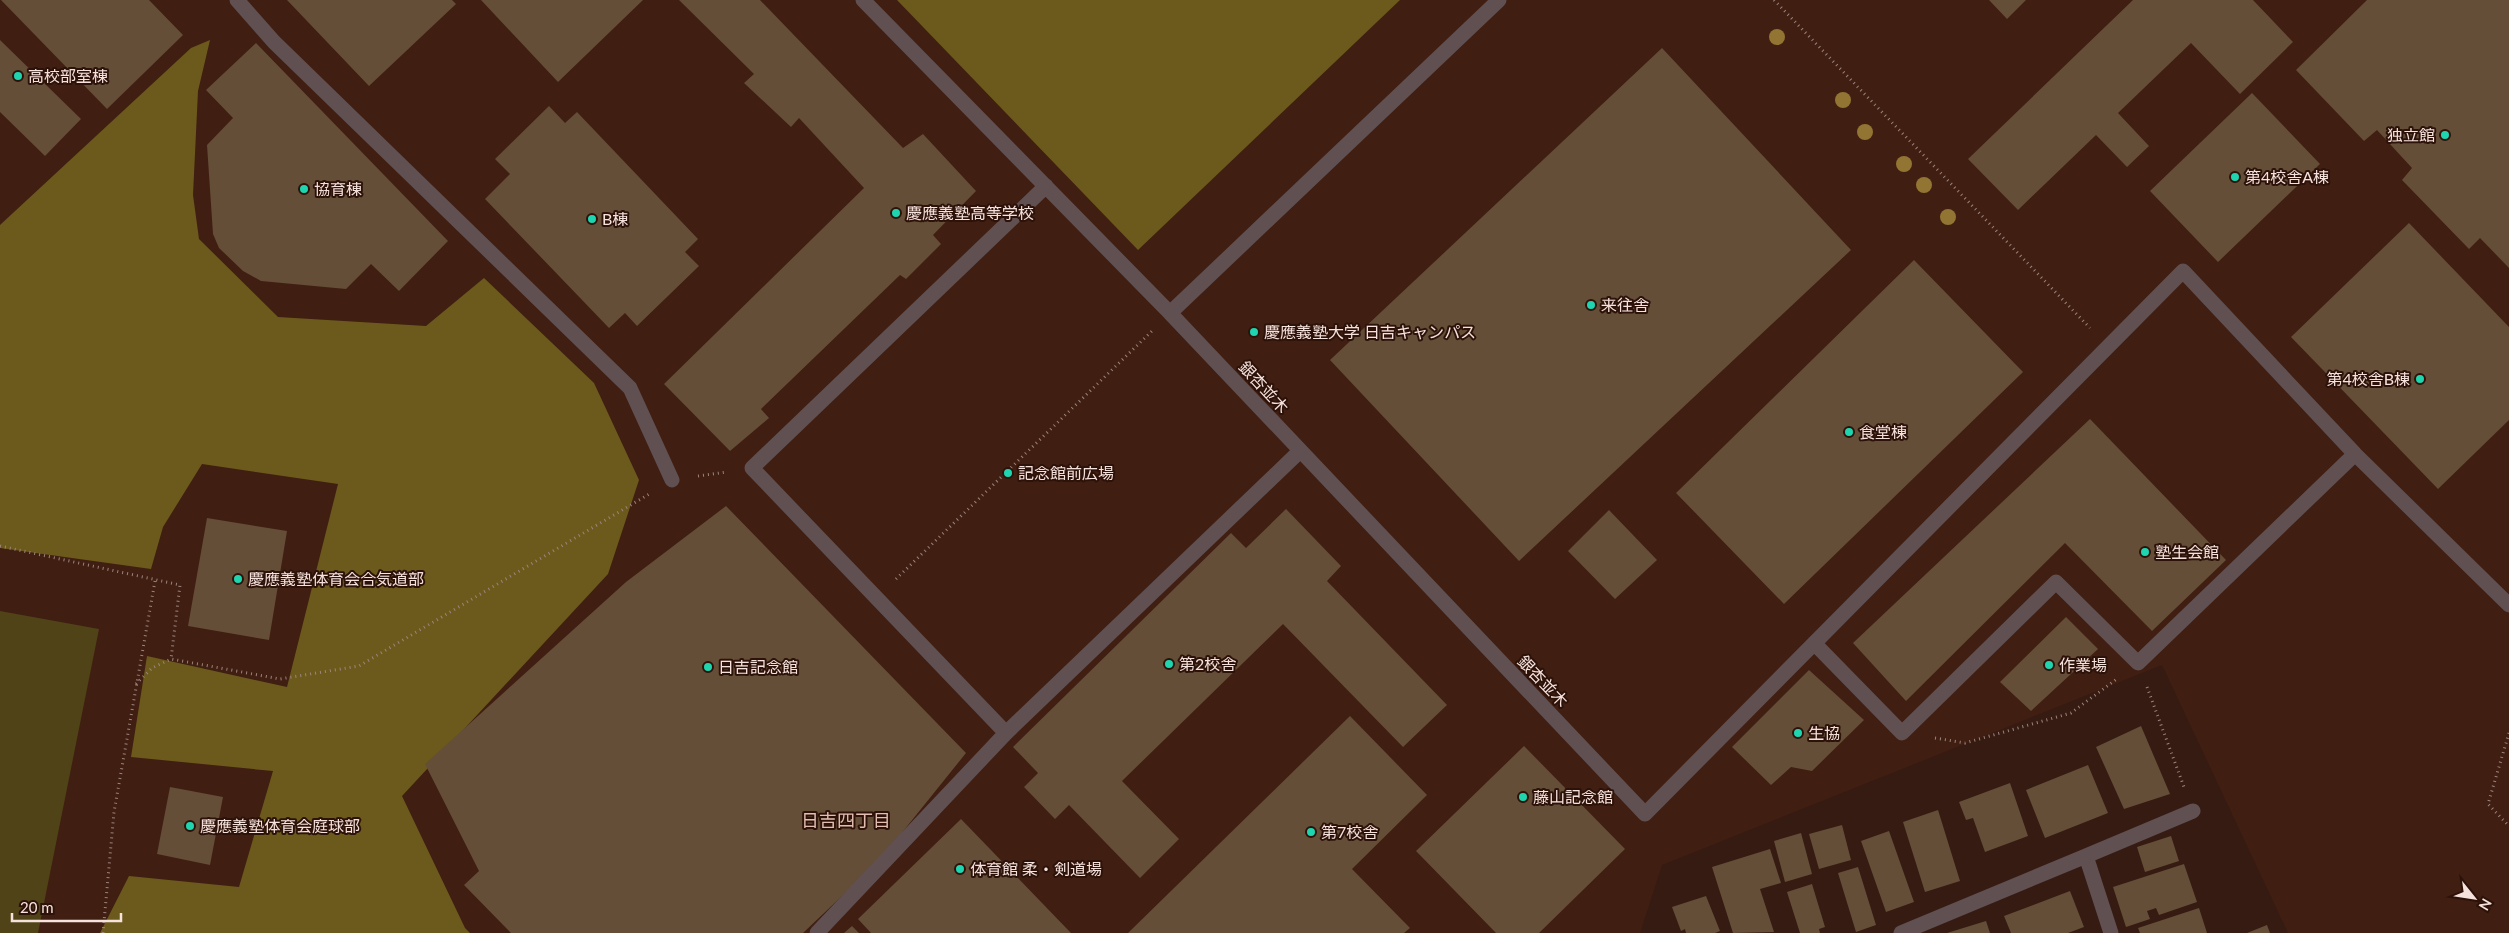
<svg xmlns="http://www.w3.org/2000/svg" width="2509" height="933" font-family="Lato,'Noto Sans JP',sans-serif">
	<rect width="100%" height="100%" fill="#361b12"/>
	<path fill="#401e12" d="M0 0H2509V933H2288L2162 665 1662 865 1640 933H0Z"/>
	<path fill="#504318" d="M0 611 99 629 38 933H0Z"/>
	<path fill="#6b5a1c" d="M897 0H1400L1138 250Z
		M210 40 198 91 193 195 199 239 278 317 426 326 484 278 594 383 639 480 608 574 402 796 465 928 470 933H100L129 876 239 887 273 771 131 757 147 656 287 687 338 484 202 464 163 527 151 569 0 548V225L191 48Z"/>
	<path fill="#644e37" d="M1 0H149L183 35 107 109Z
		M287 0H452L456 4 369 86Z
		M481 0H643L558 82Z
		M679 0H760L903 148 923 134 976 191 933 235 941 244 906 279 900 275 761 409 769 418 730 451 664 384 864 188 799 118 791 127 744 83 754 74Z
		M1989 0H2026L2007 19Z
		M2133 0H2253L2293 42 2240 94 2191 43 2118 113 2149 146 2127 167 2096 135 2018 210 1968 159Z
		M2367 0H2509V268L2480 238 2469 249 2402 180 2412 168 2377 130 2364 141 2296 70Z
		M0 40 81 119 45 156 0 112Z
		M256 43 448 241 399 291 371 264 346 289 261 281 243 271 219 248 213 234 207 145 233 118 206 90Z
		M1662 48 1851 250 1519 561 1330 360Z
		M2252 93 2320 164 2218 262 2150 191Z
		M549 106 565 123 577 112 698 239 685 252 699 266 637 326 625 313 609 328 485 199 510 174 495 159Z
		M2409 223 2509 327V420L2438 489 2291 337Z
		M1914 260 2023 372 1784 604 1676 493Z
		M2090 419 2226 560 2152 631 2065 543 1906 701 1853 643Z
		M726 506 966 753 880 860 803 933H511L464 885 479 871 425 764 626 582Z
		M1286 509 1341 566 1327 581 1447 705 1403 747 1283 624 1122 781 1179 839 1140 878 1069 805 1055 819 1024 787 1038 773 1013 747 1231 533 1246 548Z
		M1609 510 1657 560 1615 599 1568 551Z
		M207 518 287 531 269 640 188 626Z
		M2066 617 2098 649 2031 711 2000 682Z
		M1809 670 1864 720 1812 771 1791 767 1771 785 1732 747Z
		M1350 716 1427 795 1352 869 1410 928 1404 933H1128Z
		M2141 726 2170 794 2124 809 2096 747Z
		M1524 746 1625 849 1539 933H1496L1416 851Z
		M2088 765 2108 813 2045 838 2026 790Z
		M2010 783 2028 836 1985 852 1973 818 1966 820 1959 802Z
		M170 787 223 797 210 865 157 854Z
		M1938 810 1960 881 1925 892 1903 822Z
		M961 819 1071 933H871L858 919Z
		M1842 825 1851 860 1819 869 1809 834Z
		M1889 831 1914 902 1886 912 1861 841Z
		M1801 833 1812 874 1785 882 1774 841Z
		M2171 836 2179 861 2145 872 2137 847Z
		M1770 849 1781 883 1760 889 1774 932 1733 933 1712 867Z
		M2184 864 2197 902 2159 915 2156 908 2147 911 2150 919 2126 927 2113 887Z
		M1858 867 1876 925 1856 932 1838 873Z
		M1812 884 1825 927 1819 929 1820 933H1800L1787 892Z
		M2070 891 2084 927 2068 933H2011L2004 916Z
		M1706 896 1720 931 1715 933H1686L1685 929 1681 931 1672 907Z
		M2199 908 2207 933H2140L2138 928Z
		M1986 921 1990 933H1947Z
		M2267 925 2270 933H2247Z
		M852 926 859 933H844Z"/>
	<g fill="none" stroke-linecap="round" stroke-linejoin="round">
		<path stroke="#9c857e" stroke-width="3" stroke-dasharray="1 4" stroke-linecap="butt" d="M1774 0 2090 328
			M698 476 727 472
			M0 546 180 585 171 659
			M896 579 1152 331
			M136 684 152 668 171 659 280 679 359 666 651 493
			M2147 687 2184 787
			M2509 733 2488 804 2509 826
			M1935 738 1965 743 2071 713 2118 678
			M103 933 114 812 155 581"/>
		<path stroke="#605052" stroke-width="15" d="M237 0 274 42 630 388 672 480
			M863 0 1170 313
			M1499 0 1170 313 1645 814 2183 271 2355 454 2509 605
			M1046 186 752 468 1006 733 1300 451
			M1814 643 1902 733 2056 582 2138 663 2355 454
			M2086 856 2193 811
			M817 933 1006 733
			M1901 933 2086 856 2111 933"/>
	</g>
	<g fill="#927533">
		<circle cx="1777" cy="37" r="8"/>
		<circle cx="1843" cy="100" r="8"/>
		<circle cx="1865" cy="132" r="8"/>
		<circle cx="1904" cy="164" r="8"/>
		<circle cx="1924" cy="185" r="8"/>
		<circle cx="1948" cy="217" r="8"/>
	</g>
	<g fill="#1ed5b0" stroke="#2c1209" stroke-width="2">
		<circle cx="18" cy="76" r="5"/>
		<circle cx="2445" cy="135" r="5"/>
		<circle cx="2235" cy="177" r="5"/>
		<circle cx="304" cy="189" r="5"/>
		<circle cx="896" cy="213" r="5"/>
		<circle cx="592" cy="219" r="5"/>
		<circle cx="1591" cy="305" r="5"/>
		<circle cx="1254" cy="332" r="5"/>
		<circle cx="2420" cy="379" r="5"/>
		<circle cx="1849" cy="432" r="5"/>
		<circle cx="1008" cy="473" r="5"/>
		<circle cx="2145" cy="552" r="5"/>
		<circle cx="238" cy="579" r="5"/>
		<circle cx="1169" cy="664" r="5"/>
		<circle cx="2049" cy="665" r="5"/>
		<circle cx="708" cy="667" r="5"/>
		<circle cx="1798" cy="733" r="5"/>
		<circle cx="1523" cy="797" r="5"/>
		<circle cx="190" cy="826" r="5"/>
		<circle cx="1311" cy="832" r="5"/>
		<circle cx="960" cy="869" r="5"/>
	</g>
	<g text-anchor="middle" stroke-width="4" stroke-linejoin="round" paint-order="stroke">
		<g font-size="16" fill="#f6e2dc" stroke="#2c1209" text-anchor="start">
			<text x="28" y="82">高校部室棟</text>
			<text x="2435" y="141" text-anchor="end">独立館</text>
			<text x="2245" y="183">第4校舎A棟</text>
			<text x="314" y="195">協育棟</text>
			<text x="906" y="219">慶應義塾高等学校</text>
			<text x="602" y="225">B棟</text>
			<text x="1601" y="311">来往舎</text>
			<text x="1264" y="338">慶應義塾大学 日吉キャンパス</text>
			<text x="2410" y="385" text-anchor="end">第4校舎B棟</text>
			<text x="1859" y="438">食堂棟</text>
			<text x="1018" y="479">記念館前広場</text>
			<text x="2155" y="558">塾生会館</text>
			<text x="248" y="585">慶應義塾体育会合気道部</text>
			<text x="1179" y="670">第2校舎</text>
			<text x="2059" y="671">作業場</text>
			<text x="718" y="673">日吉記念館</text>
			<text x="1808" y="739">生協</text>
			<text x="1533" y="803">藤山記念館</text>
			<text x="200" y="832">慶應義塾体育会庭球部</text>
			<text x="1321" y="838">第7校舎</text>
			<text x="970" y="875">体育館 柔・剣道場</text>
		</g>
		<g font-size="16" fill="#f6e2dc" stroke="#2c1209">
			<text transform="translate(1264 387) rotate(47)" y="6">銀杏並木</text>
			<text transform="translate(1543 681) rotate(46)" y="6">銀杏並木</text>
		</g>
		<g font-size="18" fill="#e2bdb0" stroke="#2c1209">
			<text x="846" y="827">日吉四丁目</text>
		</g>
	</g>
	<g transform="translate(2474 898) rotate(120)" stroke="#2c1209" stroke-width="4" paint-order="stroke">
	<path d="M0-4L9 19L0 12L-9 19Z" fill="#f6e2dc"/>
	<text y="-8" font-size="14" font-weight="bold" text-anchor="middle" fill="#f6e2dc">N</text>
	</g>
	<path d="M12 913v8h109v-8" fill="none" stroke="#f6e2dc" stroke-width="2.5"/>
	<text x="20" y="913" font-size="15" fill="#f6e2dc" stroke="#2c1209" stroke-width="4" paint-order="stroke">20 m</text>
</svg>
